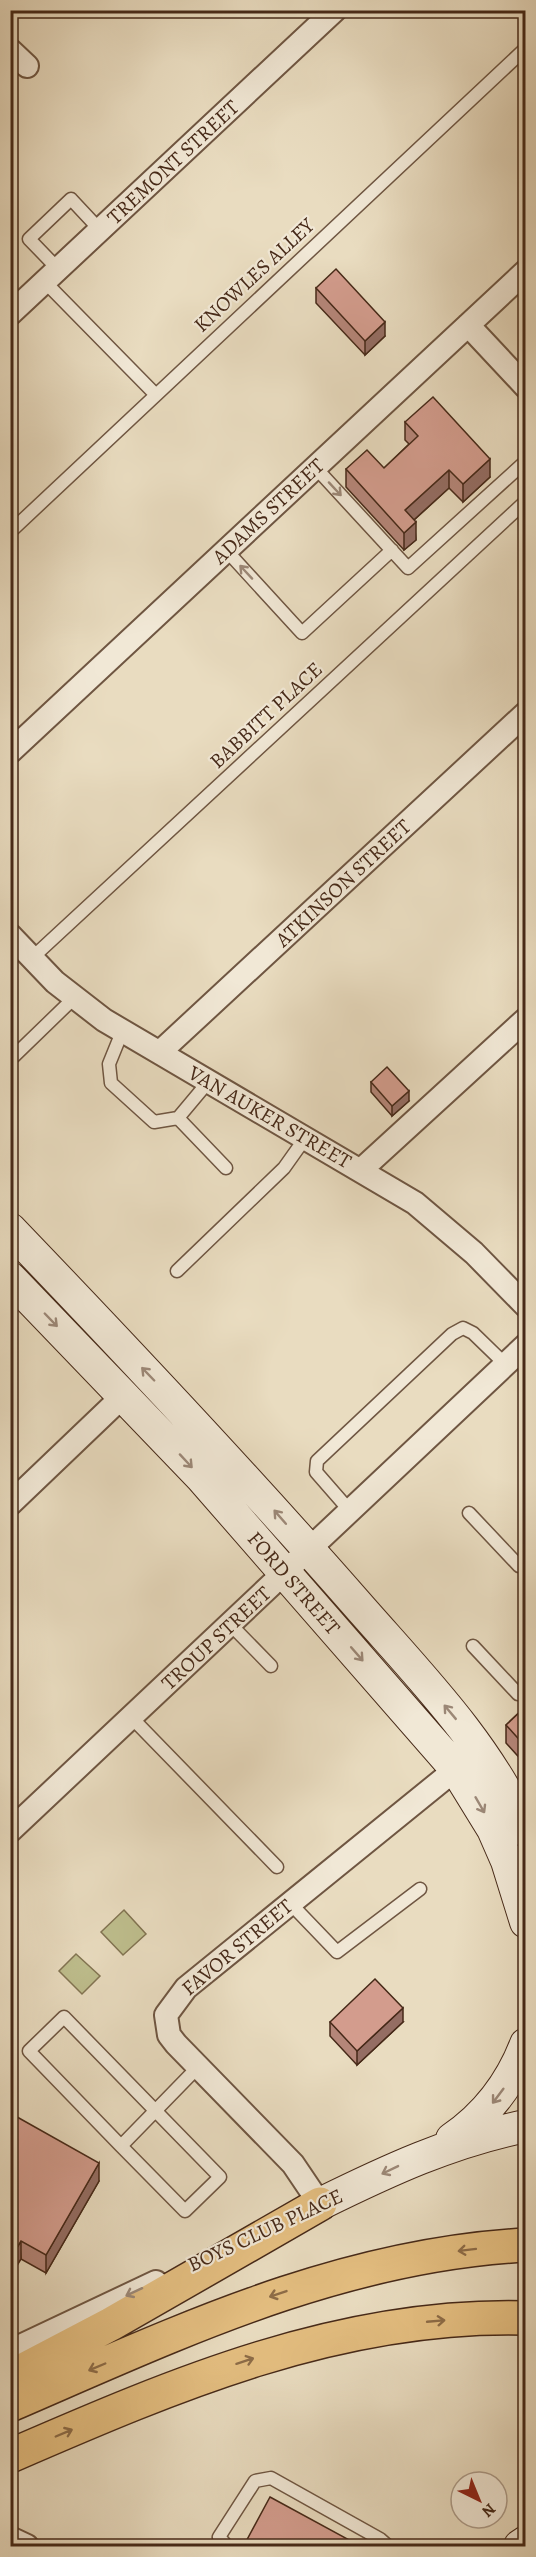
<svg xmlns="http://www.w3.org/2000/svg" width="536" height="2557" font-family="Alegreya,serif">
	<rect width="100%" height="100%" fill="#e9dcc0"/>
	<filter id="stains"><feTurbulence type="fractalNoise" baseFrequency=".00333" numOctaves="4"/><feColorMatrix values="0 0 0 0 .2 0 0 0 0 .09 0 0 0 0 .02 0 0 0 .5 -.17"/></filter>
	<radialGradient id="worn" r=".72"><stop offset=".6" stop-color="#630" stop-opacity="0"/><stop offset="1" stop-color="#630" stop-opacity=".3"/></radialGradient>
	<path fill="#bebe8d" stroke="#827452" stroke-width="1.5" d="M124 1910 146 1934 123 1955 101 1932Z
		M76 1954 100 1976 82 1994 59 1971Z"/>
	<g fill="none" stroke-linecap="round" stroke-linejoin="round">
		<g stroke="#6f5642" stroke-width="15">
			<path id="lane" d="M58 269 29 239 71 199 100 230
				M45 282 155 394
				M315 467 408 568 526 461
				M10 532 526 48
				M226 550 302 633 392 550
				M32 958 526 501
				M122 1032 109 1064 111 1083 154 1122 178 1118 209 1081
				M10 1060 74 998
				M178 1118 226 1168
				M177 1271 284 1168 306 1137
				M350 1511 316 1472 317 1461 452 1334 463 1328 473 1333 505 1364
				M469 1513 519 1566 526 1560
				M230 1624 271 1666
				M473 1646 518 1694 526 1688
				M131 1717 277 1867
				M290 1903 337 1952 420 1889
				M121 2146 185 2211 220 2177 64 2017 29 2051 121 2146 198 2067
				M227 2546 219 2537 255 2481 271 2478 380 2539 388 2546"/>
		</g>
		<g stroke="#6f5642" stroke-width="26">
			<path id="street" d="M10 50 27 66
				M10 314 335 10
				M468 325 526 387
				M10 752 526 271
				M10 935 55 982 104 1020 415 1203 474 1253 526 1306
				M160 1052 526 713
				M361 1170 526 1019
				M10 1504 123 1396
				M10 1831 526 1345
				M308 2210 320 2204 293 2164 176 2044 169 2035 166 2015 186 1988 467 1760
				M10 2351 156 2282
				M10 2538 27 2546"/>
		</g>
		<g stroke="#462918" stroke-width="34">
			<path id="secondary" d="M10 1229C128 1352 244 1475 356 1603 418 1674 487 1743 526 1831
				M10 1278 202 1478 456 1769 493 1829 507 1861 526 1922
				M452 2139C487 2115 511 2083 526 2044
				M320 2204C387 2171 451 2141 526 2126
				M520 2546 526 2542"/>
		</g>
		<g stroke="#462918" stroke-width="36">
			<path id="highway" d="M10 2377 111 2324 320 2204
				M10 2405C179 2332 339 2255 526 2245
				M10 2456C176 2384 341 2313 526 2318"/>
		</g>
		<use href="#lane" stroke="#f1e8d6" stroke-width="12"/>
		<use href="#street" stroke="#f1e8d6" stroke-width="22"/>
		<use href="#secondary" stroke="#f1e8d6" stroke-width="32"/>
		<use href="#highway" stroke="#e4be80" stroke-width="33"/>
	</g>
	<path fill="#b58679" stroke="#462918" stroke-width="1.5" d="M316 288 385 336 365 355 316 303Z
		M405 422 490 477 463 502 449 488 414 520 416 540 404 550 346 487V469L384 468 409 444 405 440Z
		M371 1082 409 1101 392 1116 371 1092Z
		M525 1707V1764L506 1743V1725Z
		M330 2022H403L357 2065 330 2036Z
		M10 2113 99 2181 46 2273 21 2259Z"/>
	<path fill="#946d63" stroke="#462918" stroke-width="1.5" d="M13 85V99L10 102V88Z
		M385 322V336L365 355V341Z
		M490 459V477L463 502V484Z
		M449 470V488L405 528V510Z
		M416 522V540L404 550V533Z
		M409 1091V1101L392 1116V1106Z
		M403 2008V2022L357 2065V2051Z
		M99 2163V2181L46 2273V2255Z
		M21 2241V2259L10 2277V2259Z"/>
	<path fill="#d39c8d" stroke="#462918" stroke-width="1.5" d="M336 269 385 322 365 341 316 288Z
		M433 397 490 459 463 484 449 470 405 510 416 522 404 533 346 469 367 450 384 468 418 436 405 422Z
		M387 1067 409 1091 392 1106 371 1082Z
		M525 1707V1746L506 1725Z
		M375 1979 403 2008 357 2051 330 2022Z
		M10 2113 99 2163 46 2255 21 2241 10 2259Z
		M270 2497 362 2547H243Z"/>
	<defs><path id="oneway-shaft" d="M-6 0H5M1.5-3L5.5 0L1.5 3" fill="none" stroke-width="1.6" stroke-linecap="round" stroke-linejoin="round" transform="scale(1.5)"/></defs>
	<g stroke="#9c8877">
		<use href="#oneway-shaft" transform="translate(335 489) rotate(47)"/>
		<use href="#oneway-shaft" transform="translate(246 572) rotate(-133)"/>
		<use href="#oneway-shaft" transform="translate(51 1320) rotate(46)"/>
		<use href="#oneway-shaft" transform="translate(148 1374) rotate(-134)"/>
		<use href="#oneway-shaft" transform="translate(186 1461) rotate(47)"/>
		<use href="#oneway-shaft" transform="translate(280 1517) rotate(-131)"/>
		<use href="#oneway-shaft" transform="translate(357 1654) rotate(49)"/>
		<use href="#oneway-shaft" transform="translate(450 1712) rotate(-130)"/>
		<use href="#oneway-shaft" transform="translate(480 1805) rotate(60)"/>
		<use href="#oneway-shaft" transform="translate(498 2096) rotate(127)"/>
		<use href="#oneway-shaft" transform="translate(390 2170) rotate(154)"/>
		<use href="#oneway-shaft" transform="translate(134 2292) rotate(155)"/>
	</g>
	<g stroke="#8d6c47">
		<use href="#oneway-shaft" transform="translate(467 2250) rotate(173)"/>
		<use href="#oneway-shaft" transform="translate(278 2294) rotate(161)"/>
		<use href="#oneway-shaft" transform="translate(436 2321) rotate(-5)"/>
		<use href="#oneway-shaft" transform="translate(245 2361) rotate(-18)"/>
		<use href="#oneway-shaft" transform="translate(97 2367) rotate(157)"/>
		<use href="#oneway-shaft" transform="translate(64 2433) rotate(-23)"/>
	</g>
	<g text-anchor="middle" stroke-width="4.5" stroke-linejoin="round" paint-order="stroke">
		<g font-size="21" fill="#462918" stroke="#f1e8d6">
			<text transform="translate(173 162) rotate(-43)" y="7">TREMONT STREET</text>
			<text transform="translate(254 275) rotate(-43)" y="7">KNOWLES ALLEY</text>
			<text transform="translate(268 511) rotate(-43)" y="7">ADAMS STREET</text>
			<text transform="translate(266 715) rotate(-43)" y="7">BABBITT PLACE</text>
			<text transform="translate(343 883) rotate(-43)" y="7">ATKINSON STREET</text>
			<text transform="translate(270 1117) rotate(30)" y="7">VAN AUKER STREET</text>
			<text transform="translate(294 1583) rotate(49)" y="7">FORD STREET</text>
			<text transform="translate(216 1638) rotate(-43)" y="7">TROUP STREET</text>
			<text transform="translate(237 1947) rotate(-40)" y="7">FAVOR STREET</text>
			<text transform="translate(265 2230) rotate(-25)" y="7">BOYS CLUB PLACE</text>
		</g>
	</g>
	<rect width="536" height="2557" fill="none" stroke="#e9dcc0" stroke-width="36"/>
	<rect x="12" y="12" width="512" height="2533" fill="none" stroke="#462918" stroke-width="3"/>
	<rect x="18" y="18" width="500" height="2521" fill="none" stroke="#462918" stroke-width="1.5"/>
	<g transform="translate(479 2500) rotate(137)"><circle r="28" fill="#f1e8d6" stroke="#ad9c8a" stroke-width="1.5"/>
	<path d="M0-4.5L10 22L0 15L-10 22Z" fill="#8f2418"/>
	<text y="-9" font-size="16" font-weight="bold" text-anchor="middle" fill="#462918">N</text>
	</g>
	<rect width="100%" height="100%" filter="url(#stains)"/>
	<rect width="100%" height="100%" fill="url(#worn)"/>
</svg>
